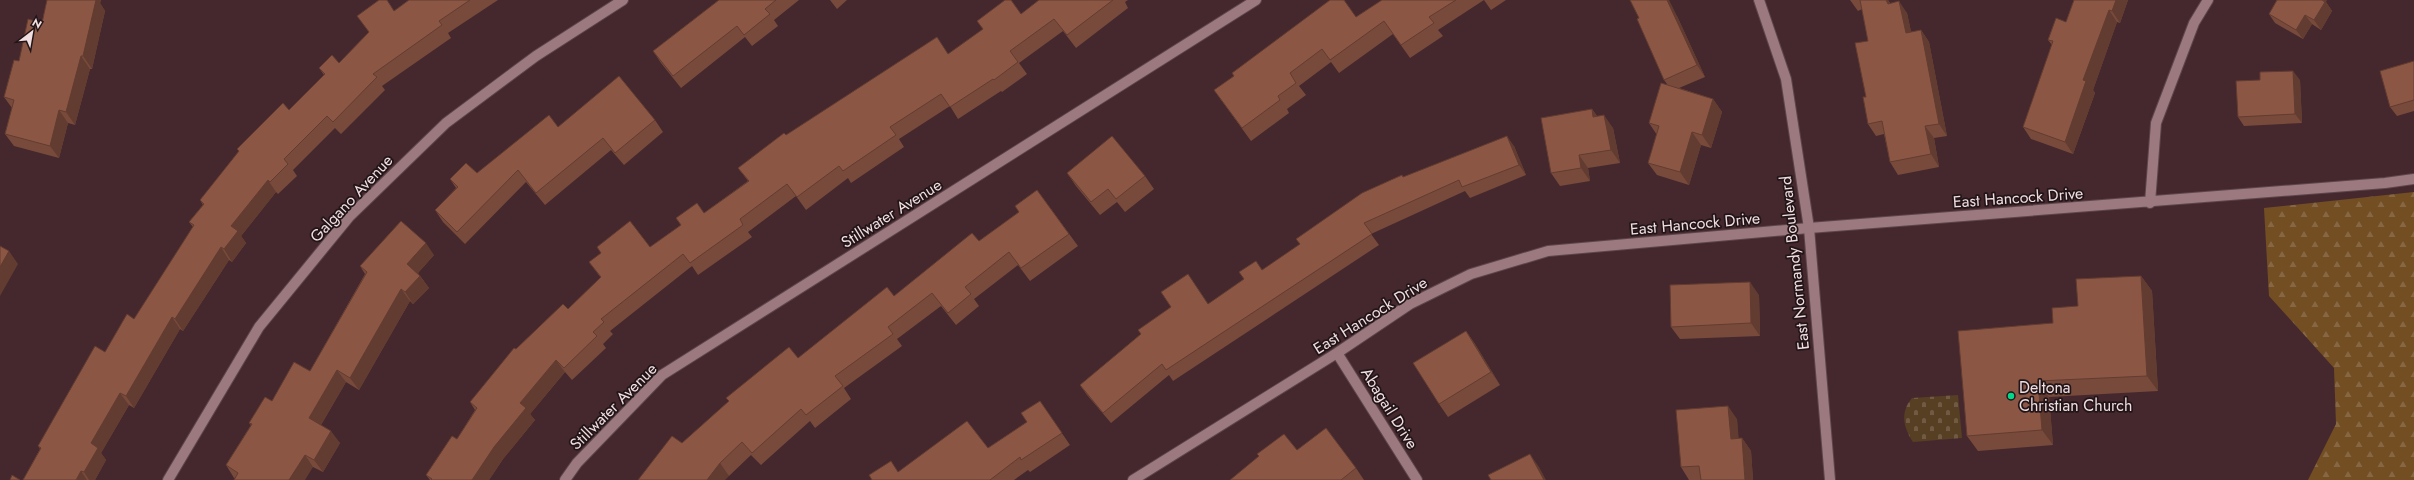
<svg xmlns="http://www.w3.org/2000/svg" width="2414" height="480" font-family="Jost,sans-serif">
	<defs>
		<pattern id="forest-firs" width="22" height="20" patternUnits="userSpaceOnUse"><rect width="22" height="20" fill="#734e23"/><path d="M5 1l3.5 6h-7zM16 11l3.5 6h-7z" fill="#876743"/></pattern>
		<pattern id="cemetery-stones" width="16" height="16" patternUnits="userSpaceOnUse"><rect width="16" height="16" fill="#573f23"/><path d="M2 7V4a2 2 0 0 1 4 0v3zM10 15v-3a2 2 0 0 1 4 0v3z" fill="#705a43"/></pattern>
	</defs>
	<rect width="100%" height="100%" fill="#44282e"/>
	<path fill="url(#forest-firs)" d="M2414 192V480H2308L2336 424 2334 368 2269 296 2264 208Z"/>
	<path fill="url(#cemetery-stones)" d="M1958 395 1962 438 1913 442C1903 427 1900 412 1912 398Z"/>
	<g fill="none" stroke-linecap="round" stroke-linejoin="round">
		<g stroke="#5d464b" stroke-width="12">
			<path id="minor" d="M2150 203 2156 123 2194 23 2208 0
				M1337 353 1417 480
				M168 480 259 327 349 217 446 123 536 56 623 0
				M565 480 577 463 662 375 1256 0
				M1133 480 1337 353 1410 304 1471 274 1548 251 1809 228 2385 183 2414 179"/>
		</g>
		<g stroke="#5d464b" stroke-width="12">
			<path id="tertiary" d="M1759 0 1786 79 1809 228 1830 480"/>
		</g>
		<use href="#minor" stroke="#9b797f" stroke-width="10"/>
		<use href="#tertiary" stroke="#9b797f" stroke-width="10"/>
	</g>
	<path fill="#784a3b" d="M47 0H101L100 3 105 11 92 69H90L75 125 68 123 59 158 14 146 5 134 12 108 4 97 19 61 42 23Z
		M409 0H498L448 33 451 38 382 86 385 90 341 134 335 128 293 170 297 176 278 194 276 192 241 236 246 243 232 262 229 260 183 331 180 329 134 408 129 405 101 453 106 460 95 480H23L40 449 38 446 105 352 134 319 193 227 189 222 203 205 200 200 239 152 237 149 289 110 324 75 319 68 339 63 394 11Z
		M719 0H799L774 20 778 26 752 46 745 37 681 88 661 63 653 51Z
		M830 0H847L837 9Z
		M1039 0H1128L1125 2 1128 8 1076 48 1063 31 1019 63 1027 74 1002 92 1001 91 958 119 950 106 899 139 904 147 851 183 848 178 806 210 796 196 748 232 752 237 698 275 692 266 610 331 613 334 603 344 606 348 572 380 565 372 530 414 535 420 503 459 489 480H430L426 475 457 439 475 410 470 402 516 349 568 309 601 278 589 262 650 247 681 225 676 218 704 213 748 181 738 168 786 135 949 54 1021 14Z
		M1382 0H1506L1491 10 1484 0 1438 30 1443 36 1410 58 1393 34 1339 73 1331 62 1299 86 1306 95 1287 109 1289 113 1251 141 1214 90 1356 17Z
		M1850 0H1888L1890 3 1907 13 1911 32 1921 30 1929 42 1947 136 1934 138 1939 167 1898 175 1890 162 1884 134 1876 136 1868 124 1866 97 1868 41 1862 9 1858 11Z
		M2074 0H2128L2120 23 2117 22 2093 90 2095 93 2073 154 2031 139 2023 127 2052 45 2048 40 2066 22Z
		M2326 2 2332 11 2321 30 2312 24 2303 39 2275 23 2269 14Z
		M1677 16 1705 77 1679 88 1713 99 1722 112 1711 148 1701 145 1689 185 1657 175 1648 163 1657 135 1649 123 1667 84 1664 80 1639 18Z
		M2414 61V111L2397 116 2390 107Z
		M2300 80 2302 123 2244 126 2238 117Z
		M1592 109 1597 116 1613 128 1620 163 1588 168 1590 181 1560 186 1551 173Z
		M655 120 663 132 624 165 611 150 545 205 526 182 465 244 443 222 435 210 456 188 450 179 477 173 558 127Z
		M1514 146 1526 175 1470 198 1465 191 1371 234 1379 245 1173 381 1169 375 1111 423 1087 395 1080 385 1141 334 1208 304 1262 270 1403 177Z
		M1067 173 1145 176 1154 189 1125 212 1117 202 1100 215 1076 186Z
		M1037 190 1078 246 1030 281 1018 265 974 299 979 306 956 325 941 306 897 339 902 346 844 388 851 399 815 428 810 421 761 465 751 455 729 476 682 443 729 401 726 398 798 358 979 241 1019 212Z
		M434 255 418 273 429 288 413 304 410 301 359 390 346 382 321 425 340 443 323 472 313 467 234 478 226 465 251 425 249 423 272 401 310 371 365 274 360 266Z
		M2141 276 2152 291 2158 391 2049 397 2053 445 1978 451 1967 436 2053 323 2078 306Z
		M1759 295 1760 336 1680 339 1671 327Z
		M1466 331 1475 344 1500 385 1448 417 1439 404Z
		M1040 401 1070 445 1030 472 1028 470 1014 480H872L988 448 1027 422Z
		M1737 419 1738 438H1742L1751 451 1753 480H1689L1681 467Z
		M1297 450 1356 468 1364 480H1230Z"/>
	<path fill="#623c30" d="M93 0H101L100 3 105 11 92 69 83 56Z
		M1667 0H1669L1677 16 1705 77 1697 65Z
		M1886 0H1888L1896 16 1888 4Z
		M2116 0H2128L2120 23 2112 11Z
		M2319 0H2327L2326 2 2332 11 2321 30 2314 20Z
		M1899 1 1907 13 1914 45 1906 33Z
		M2109 10 2117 22 2093 90 2095 93 2073 154 2065 142 2083 80Z
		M2305 15 2312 24 2303 39 2296 30Z
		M1921 30 1929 42 1947 136 1939 124Z
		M81 56 90 69 75 125 66 112Z
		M2293 71 2300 80 2302 123 2295 114Z
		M1713 99 1722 112 1711 148 1702 135Z
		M1592 109 1601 122 1593 117Z
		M59 110 68 123 59 158 50 146Z
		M1604 115 1613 128 1620 163 1611 150Z
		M1925 126 1934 138 1939 167 1931 154Z
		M1692 132 1701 145 1689 185 1680 172Z
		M1507 136 1514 146 1526 175 1519 165Z
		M1579 155 1588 168 1590 181 1581 168Z
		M268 180 276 192 241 236 246 243 232 262 224 249 231 226Z
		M426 243 434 255 415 276 407 264Z
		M221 247 229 260 183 331 175 319Z
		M9 251 18 264 0 296V267Z
		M420 276 429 288 413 304 405 292Z
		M2141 276 2152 291 2158 391 2147 376Z
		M1750 282 1759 295 1760 336 1751 323Z
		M401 289 410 301 359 390 350 378Z
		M172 317 180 329 134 408 126 396Z
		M1466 331 1475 344 1500 385 1491 372Z
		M556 360 565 372 530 414 535 420 503 459 489 480H472L520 403Z
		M337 370 346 382 318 430 309 418Z
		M2038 381 2049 397 2053 445 2042 430Z
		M120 393 129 405 101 453 106 460 95 480H89L84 472 91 443Z
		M1728 406 1737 419 1740 452 1731 439Z
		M331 431 340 443 323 472 314 460Z
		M1742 438 1751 451 1753 480H1745Z
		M1530 454 1539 467 1546 480H1544Z
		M305 455 313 467 305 480H289Z
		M720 463 729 476 725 480H707Z
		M81 471 87 480H76Z"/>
	<path fill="#8c5645" stroke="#623c30" d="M47 0H96L83 56H81L66 112 59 110 50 146 5 134 14 100 4 97 14 60 19 61 28 19 42 23Z
		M379 0H387L394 11 409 0H470L439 21 442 25 373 74 377 77 333 122 327 116 284 159 288 164 270 182 268 180 231 226 238 231 224 249 221 247 175 319 172 317 126 396 120 393 91 443 98 448 84 472 81 471 76 480H23L41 448 38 446 95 346 105 352 127 314 134 319 194 225 189 222 204 204 200 200 239 151 237 149 283 103 289 110 325 74 319 68 332 55 339 63 369 32 357 16Z
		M719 0H776L765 9 770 14 744 35 737 26 673 76 653 51Z
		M1005 0H1011L1021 14 1039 0H1113L1067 35 1054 19 1010 51 1018 62 994 80 993 79 950 107 941 94 890 127 896 135 843 171 839 166 797 197 787 184 740 219 743 225 690 263 683 254 601 319 604 322 593 332 597 336 564 368 556 360 520 403 526 408 494 447 472 480H431L432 479 426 475 452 436 457 439 477 408 470 402 514 348 516 349 563 304 568 309 601 277 589 262 601 253 597 247 630 221 650 247 681 225 676 218 697 203 704 213 749 181 738 168 784 133 786 135 937 37 948 54 983 29 977 21Z
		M1330 0H1344L1356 17 1382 0H1456L1429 17 1434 23 1401 45 1384 21 1330 60 1322 49 1290 73 1296 83 1278 96 1280 100 1242 128 1214 90 1234 76 1232 73Z
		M1630 0H1667L1697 65 1664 80 1637 19 1639 18Z
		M1860 0H1886L1888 4 1899 1 1906 33 1921 30 1939 124 1925 126 1931 154 1890 162 1882 121 1868 124 1863 97H1866L1855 43 1868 41Z
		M2074 0H2116L2112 11 2109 10 2083 80 2086 81 2065 142 2023 127 2053 41 2048 40 2056 18 2066 22Z
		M2277 0H2322L2325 2 2314 20 2305 15 2296 30 2269 14Z
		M2414 61V100L2390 107 2380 71Z
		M2293 71 2295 114 2238 117 2236 81 2260 80V72Z
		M619 76 655 120 615 153 603 138 536 193 518 170 457 232 435 210 458 187 450 179 466 163 477 173 549 115 558 127Z
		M1661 83 1713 99 1702 135 1692 132 1680 172 1648 163 1659 126 1649 123Z
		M1592 109 1593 117 1604 115 1611 150 1579 155 1581 168 1551 173 1541 118Z
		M1112 136 1145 176 1116 199 1108 189 1091 202 1067 173Z
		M1507 136 1519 165 1462 187 1459 180 1364 223 1372 234 1166 370 1162 364 1103 413 1080 385 1141 334 1138 330 1171 307 1161 292 1188 274 1208 304 1244 279 1239 272 1256 261 1262 270 1300 244 1296 239 1362 193 1402 175 1403 177Z
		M1037 190 1069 234 1021 268 1009 252 965 287 971 294 948 313 932 293 888 327 893 334 835 376 843 386 806 415 801 409 752 453 742 442 720 463 707 480H638L672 436 682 443 729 401 726 398 789 347 798 358 887 287 894 296 972 233 979 241 1019 212 1015 206Z
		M401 221 426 243 407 264 420 276 405 292 401 289 350 378 337 370 309 418 331 431 314 460 305 455 289 480H234L238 473 226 465 252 424 249 423 265 397 272 401 294 362 310 371 367 272 360 266Z
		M0 246 9 251 0 267Z
		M2141 276 2147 376 2038 381 2042 430 1967 436 1958 331 2053 323 2052 308 2078 306 2076 279Z
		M1750 282 1751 323 1671 327 1670 285Z
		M1466 331 1491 372 1439 404 1413 363Z
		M1040 401 1062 433 1021 460 1020 457 990 480H872L869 475 891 461 898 472 967 421 988 448 1027 422 1021 413Z
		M1728 406 1731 439 1742 438 1745 480H1701L1699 466 1681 467 1676 410Z
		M1326 428 1356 468 1341 480H1230L1259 456 1257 454 1284 434 1297 450Z
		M1530 454 1544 480H1491L1488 475Z
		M12 475 20 480H10Z"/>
	<circle fill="#00d98c" stroke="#221518" stroke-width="1.5" cx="2011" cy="396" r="4"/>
	<g text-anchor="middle" stroke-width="3.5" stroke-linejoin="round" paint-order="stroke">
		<g font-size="16" fill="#f1dee1" stroke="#221518">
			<text transform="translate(2018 197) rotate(-4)" y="6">East Hancock Drive</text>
			<text transform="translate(351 198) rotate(-47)" y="6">Galgano Avenue</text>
			<text transform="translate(891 213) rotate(-32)" y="6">Stillwater Avenue</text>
			<text transform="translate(1695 223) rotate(-5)" y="6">East Hancock Drive</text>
			<text transform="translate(1794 263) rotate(-96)" y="6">East Normandy Boulevard</text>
			<text transform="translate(1370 315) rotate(-32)" y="6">East Hancock Drive</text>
			<text transform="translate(613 406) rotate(-45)" y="6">Stillwater Avenue</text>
			<text transform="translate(1390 408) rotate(58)" y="6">Abagail Drive</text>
		</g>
		<g font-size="16" fill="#f1dee1" stroke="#221518" text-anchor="start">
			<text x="2019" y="393">Deltona<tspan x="2019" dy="18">Christian Church</tspan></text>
		</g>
	</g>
	<g transform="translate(32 32) rotate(31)" stroke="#221518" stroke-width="3" paint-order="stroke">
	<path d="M0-3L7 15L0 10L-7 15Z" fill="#f1dee1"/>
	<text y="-6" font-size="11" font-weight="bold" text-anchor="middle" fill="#f1dee1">N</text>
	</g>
</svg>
